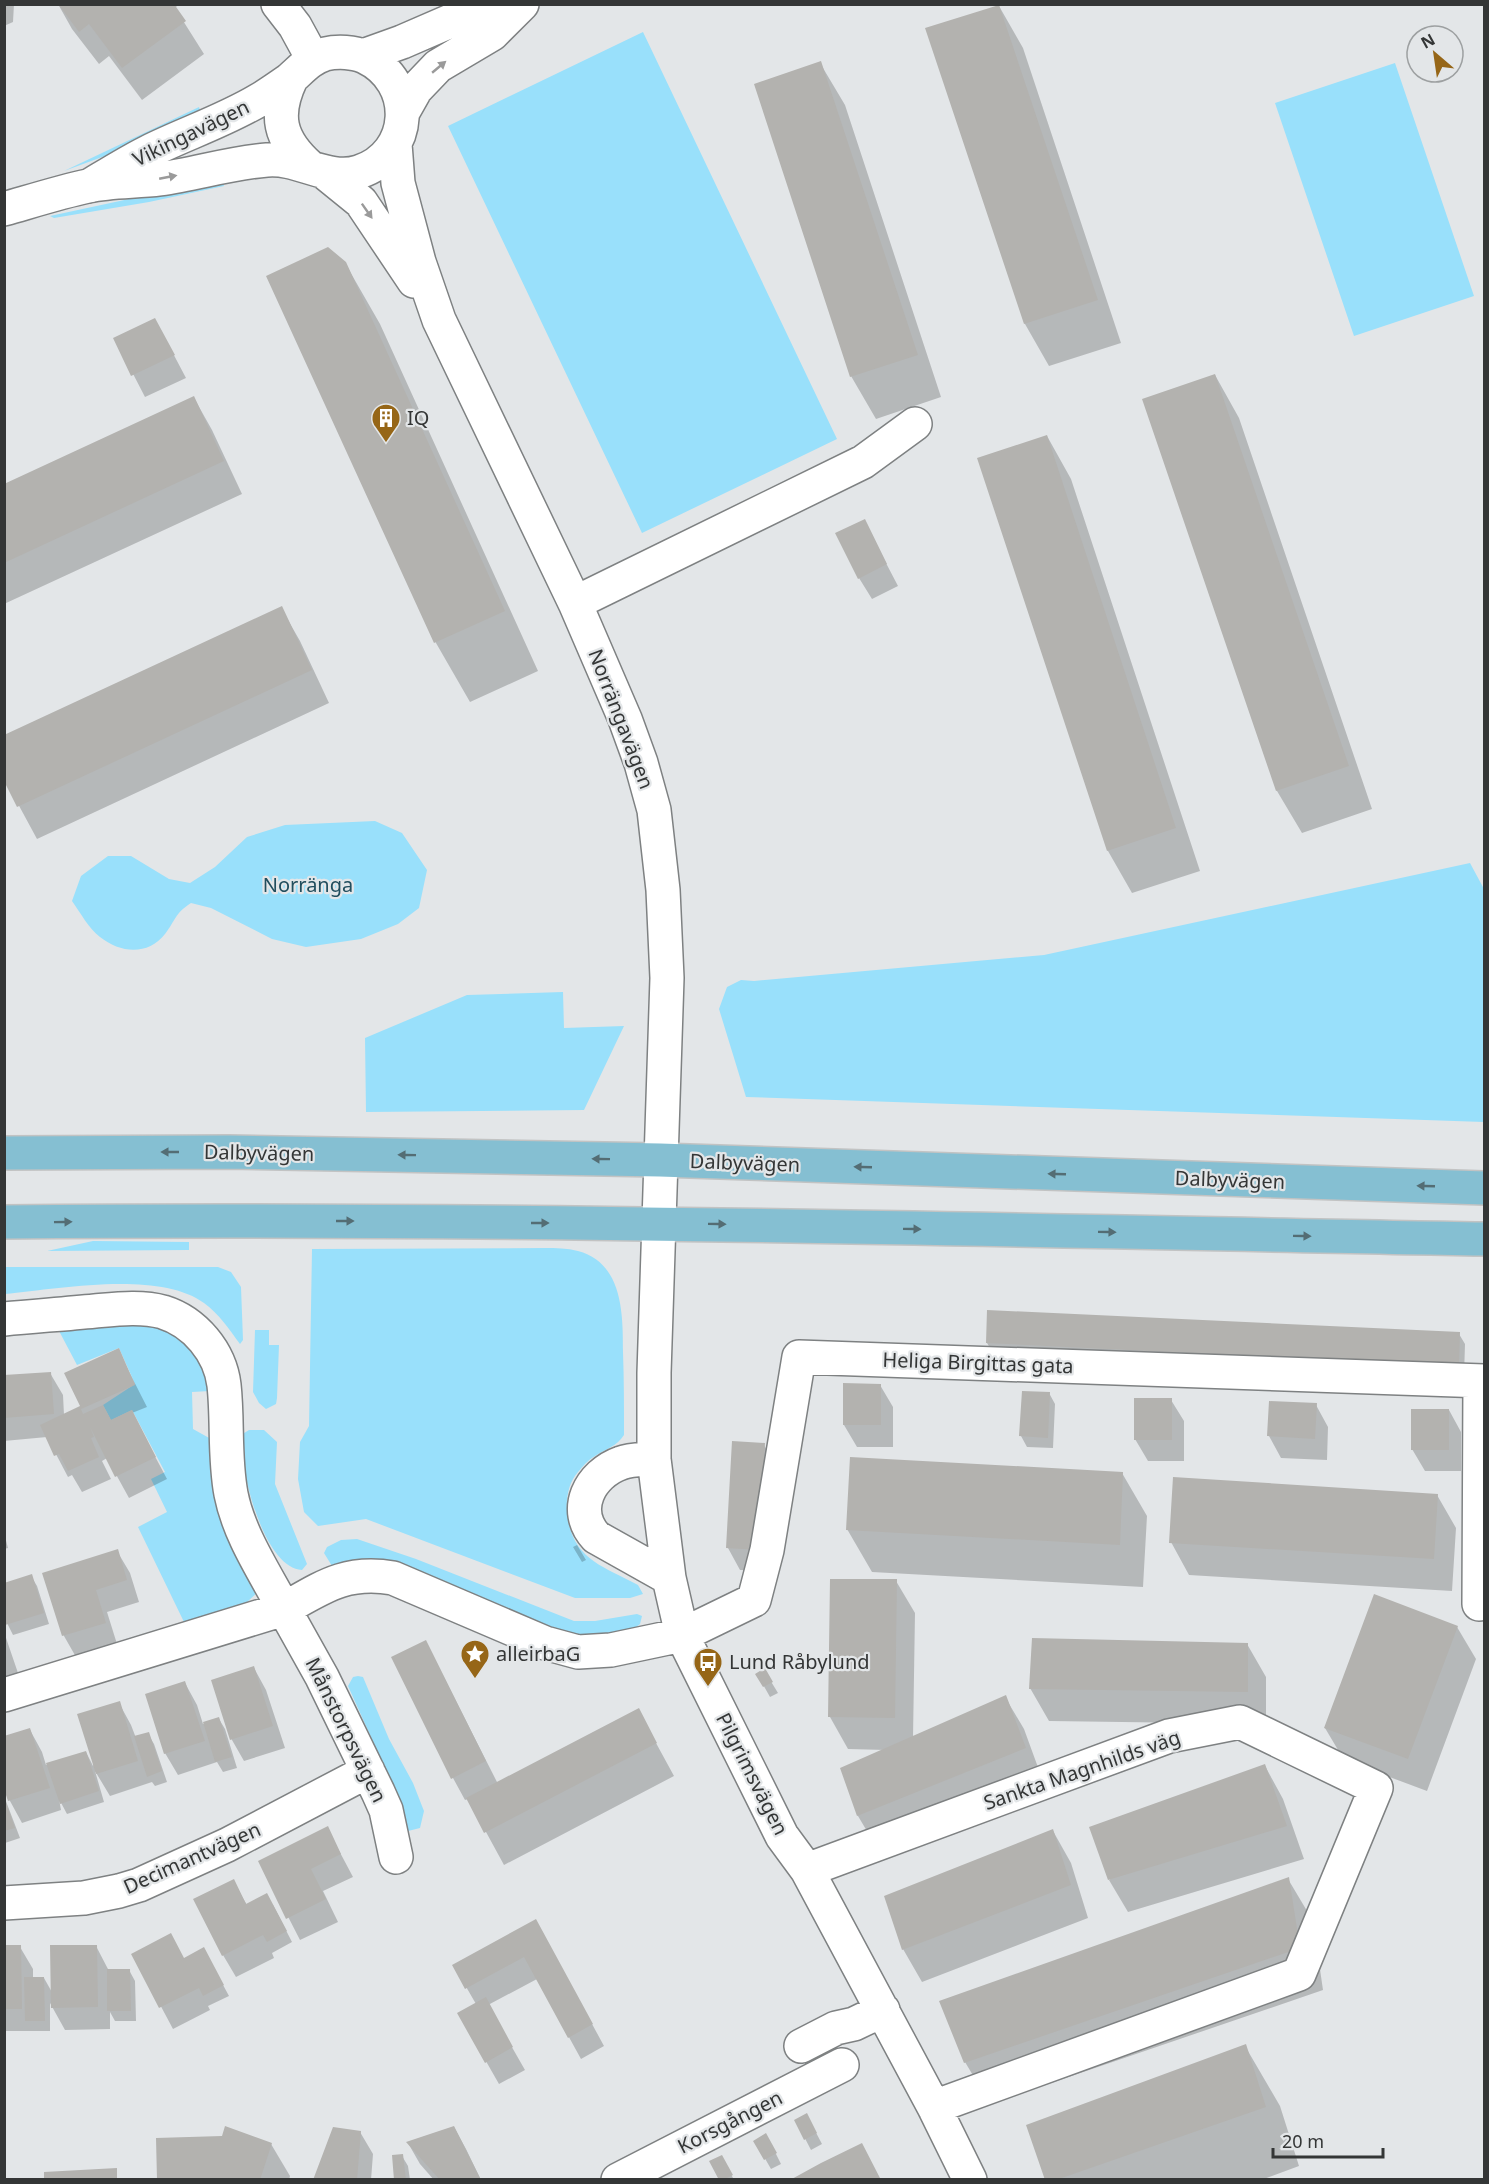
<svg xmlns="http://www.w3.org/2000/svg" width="1489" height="2184" font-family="'Noto Sans',sans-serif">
	<rect width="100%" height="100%" fill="#e3e6e8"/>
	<path fill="#99e0fb" d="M643 32 837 439 642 533 448 126Z
		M1395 63 1474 296 1354 336 1275 103Z
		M199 107 201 113 124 149 64 171Z
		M222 179 224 186 149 202 54 218 50 216Z
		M375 821 402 833 427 870 419 908 398 924 361 939 306 947 272 939 211 908 191 903C174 914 176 920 165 934 148 956 120 953 100 937 89 929 80 912 72 901L81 876 108 856H131L169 879 190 883 215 867 247 837 285 825Z
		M1470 863 1484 889V1122L746 1097 719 1009 727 987 741 980 754 981 1044 955Z
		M563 992 564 1028 624 1026 584 1110 366 1112 365 1038 467 995Z
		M93 1241 189 1242V1250L47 1251Z
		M545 1248C556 1248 567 1248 578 1251 623 1263 623 1314 623 1352 624 1379 624 1407 624 1435 617 1446 606 1449 595 1456 588 1460 583 1466 578 1472 569 1482 566 1497 567 1511 571 1559 601 1565 638 1585L643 1594 630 1598H575L366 1519 318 1526 304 1512 298 1479 300 1442 309 1426 312 1249Z
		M5 1267H218L231 1272 241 1287 243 1340 240 1344C229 1329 219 1314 204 1303 159 1270 58 1289 5 1294Z
		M143 1325C168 1330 195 1342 205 1367 207 1374 208 1383 210 1391L192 1392 193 1429 211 1439 213 1479 261 1589 246 1603 184 1622 138 1527 167 1512 151 1479 165 1472 132 1410 111 1420 103 1405 135 1384 119 1348 77 1365 58 1329Z
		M255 1330H269V1345H279L277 1398 276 1404 266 1409 259 1403 253 1392Z
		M249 1430H264L277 1442 275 1484 307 1564 302 1570C262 1567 240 1467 241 1435Z
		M357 1539 416 1559 574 1621H595L637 1614 642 1616 640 1624 634 1629 606 1640 564 1633 387 1562C368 1557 350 1561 332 1566L324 1553 327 1547 341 1540Z
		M358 1676 363 1677 389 1739 413 1783 422 1806 424 1811 420 1828 408 1831 402 1806 348 1686 353 1677Z"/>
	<path fill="#0003" d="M4 4H14L13 22 4 26Z
		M58 4H179L175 8 204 54 142 100 109 56 99 64 72 29Z
		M999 6 1023 48 1121 343 1049 366 1025 324 927 29Z
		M820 63 845 105 941 397 876 419 851 376Z
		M345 263 380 324 538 671 470 702 436 643 268 277Z
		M115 339 167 342 186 378 145 397Z
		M1215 375 1239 418 1372 809 1302 833 1277 791 1144 400Z
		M194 398 212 430 242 494 4 604V486Z
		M1047 436 1071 479 1200 871 1132 893 1108 851Z
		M864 521 898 586 872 599 859 578Z
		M281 608 300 641 329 703 37 839 4 778Z
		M1459 1334 1465 1344 1464 1376 993 1353 987 1343Z
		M118 1350 147 1407 132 1413 167 1479 129 1498 107 1458 102 1461 111 1479 82 1492 72 1475 68 1477 47 1437 4 1441V1377L50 1373 63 1395 64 1415 82 1407Z
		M880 1385 893 1407V1447H857L844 1425Z
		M1049 1393 1055 1404 1053 1448 1027 1447 1021 1436Z
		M1171 1400 1184 1421V1461H1148L1135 1439Z
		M1316 1405 1328 1427 1327 1460 1281 1458 1269 1436Z
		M1449 1410 1461 1432V1471H1425L1412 1449Z
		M764 1445 776 1467 771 1571 740 1570 728 1548Z
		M1122 1473 1147 1516 1143 1587 872 1572 847 1529Z
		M1437 1495 1456 1528 1452 1591 1189 1575 1171 1542Z
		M4 1533 8 1548 4 1549Z
		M577 1545 586 1560 582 1562 573 1547Z
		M117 1551 130 1573 139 1602 107 1612 117 1644 76 1657 64 1636 44 1574Z
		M31 1576 37 1586 49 1624 13 1635 4 1617V1584Z
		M896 1581 915 1613 913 1738 1005 1697 1024 1729 1043 1781 877 1848 858 1816 842 1769 886 1750 848 1749 830 1717Z
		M1457 1627 1476 1659 1427 1791 1344 1760 1325 1728Z
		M4 1632 18 1673 4 1677Z
		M426 1642 498 1784 638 1710 674 1776 504 1865 468 1799 465 1800 453 1778Z
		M1247 1644 1266 1677V1724L1049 1721 1030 1688Z
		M254 1668 266 1690 285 1748 244 1761 232 1740 213 1681Z
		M764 1670 778 1693 770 1697 757 1674Z
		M185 1683 197 1705 203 1724 219 1719 225 1729 237 1768 223 1772 217 1762 178 1775 165 1753Z
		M119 1703 131 1725 136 1738 148 1734 154 1744 167 1782 155 1786 152 1782 110 1796 95 1771 104 1802 67 1814 59 1799 61 1810 22 1823 10 1801 4 1784 30 1730 42 1752 46 1765 86 1752 93 1766Z
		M1265 1766 1283 1799 1304 1859 1128 1912 1109 1880Z
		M4 1796 20 1838 5 1843Z
		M327 1828 353 1877 323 1891 338 1922 300 1940 260 1862Z
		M1053 1831 1071 1863 1088 1918 922 1982 903 1949Z
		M1288 1879 1313 1921 1323 1990 990 2104 965 2062Z
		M233 1881 247 1905H273L292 1942 272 1953 274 1958 236 1977 223 1955Z
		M548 1943 604 2046 581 2059 537 1979 488 2005 525 2070 499 2084 459 2014 476 2004 454 1966Z
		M96 1946 109 1971 129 1970 135 1981 136 2021H115L110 2012V2029L65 2030 50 2003V2031H4V1947H20L33 1969V1978H44L53 1994Z
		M133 1954 184 1959H209L229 1996 208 2006 210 2010 173 2029Z
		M1245 2046 1280 2106 1299 2166 1261 2180H1047Z
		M796 2121 812 2125 822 2144 811 2150Z
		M454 2127 466 2149 481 2180H434L420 2164 408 2143Z
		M360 2132 373 2154 371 2180H315Z
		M755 2141 772 2146 781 2164 771 2169Z
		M271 2144 290 2176 289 2180H158Z
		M402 2156 408 2166 410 2180H396Z
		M722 2157 734 2180H720Z"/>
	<path fill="#b3b2af" d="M58 4H174L186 21 122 68 89 24 79 32Z
		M999 5 1098 300 1024 324 925 28Z
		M821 61 918 355 850 377 754 84Z
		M328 247 346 262 505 611 434 643 266 276Z
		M155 318 175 355 131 376 113 338Z
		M1215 374 1349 766 1276 791 1142 399Z
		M194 396 224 461 4 563V484Z
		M1047 435 1176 828 1107 851 977 458Z
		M865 519 887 564 858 579 835 533Z
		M282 606 312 670 17 807 4 781V735Z
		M987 1310 1460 1332 1459 1366 986 1343Z
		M119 1348 135 1385 81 1409 83 1414 103 1405 111 1420 132 1410 156 1457 115 1477 90 1427 94 1437 91 1438 99 1457 68 1471 59 1454 54 1456 40 1425 80 1406 64 1373Z
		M51 1372 54 1414 4 1418V1375Z
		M843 1383 881 1384V1425H843Z
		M1022 1391 1050 1392 1048 1438 1019 1436Z
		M1134 1398H1172V1440H1134Z
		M1269 1401 1317 1403 1315 1439 1267 1436Z
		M1411 1409H1449V1450H1411Z
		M732 1441 765 1443 759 1550 726 1548Z
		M850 1457 1123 1472 1120 1545 846 1530Z
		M1173 1477 1438 1494 1434 1559 1169 1543Z
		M118 1549 127 1580 96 1590 106 1623 62 1636 42 1573Z
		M32 1574 44 1613 5 1625 4 1583Z
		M830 1579H897L895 1718 828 1717Z
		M1374 1594 1458 1626 1408 1759 1324 1728Z
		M1032 1638 1248 1643V1692L1029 1689Z
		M426 1640 486 1761 451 1779 391 1657Z
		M254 1666 273 1726 230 1740 211 1680Z
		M765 1668 773 1682 763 1687 755 1674Z
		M185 1681 205 1741 164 1754 145 1694Z
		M1006 1695 1026 1748 857 1816 840 1768Z
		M120 1701 138 1761 96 1774 77 1714Z
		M639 1708 657 1743 484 1833 466 1798Z
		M219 1717 232 1757 215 1762 203 1722Z
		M30 1728 50 1788 8 1801 4 1789V1736Z
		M149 1732 162 1771 147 1777 134 1736Z
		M86 1751 99 1791 60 1804 46 1763Z
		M1265 1764 1287 1826 1108 1880 1089 1827Z
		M4 1797 15 1828 4 1831Z
		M328 1826 341 1854 311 1869 326 1899 286 1919 258 1861Z
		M1053 1829 1071 1885 902 1950 884 1896Z
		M1289 1877 1300 1948 964 2063 939 2001Z
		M234 1879 246 1904 267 1893 287 1931 267 1942 263 1935 222 1956 193 1899Z
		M536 1919 593 2024 568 2038 524 1957 465 1989 452 1965Z
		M171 1933 184 1958 204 1947 224 1985 203 1996 199 1988 159 2008 131 1954Z
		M4 1945H21L22 2009H4Z
		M50 1945H97L98 2007 51 2008Z
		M107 1969H130L131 2011H107Z
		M24 1977H44L45 2021H25Z
		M486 1997 513 2047 485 2063 457 2013Z
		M1246 2044 1266 2107 1056 2180H1045L1026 2125Z
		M807 2113 817 2133 804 2140 794 2120Z
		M225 2126 272 2143 260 2180H157L156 2138 222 2136Z
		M454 2126 481 2180H440L406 2142Z
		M333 2127 361 2131 357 2180H313Z
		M766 2133 777 2153 764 2160 753 2141Z
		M862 2143 881 2180H790L821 2163Z
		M403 2154 406 2180H394L392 2155Z
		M722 2155 733 2175 723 2180H719L709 2161Z
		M117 2168V2180H44V2172Z"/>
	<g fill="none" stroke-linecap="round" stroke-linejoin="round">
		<g stroke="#7e8182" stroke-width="36">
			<path id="minor" d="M278 4 295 26 313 59
				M363 56 402 42 478 9 492 4
				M291 79C274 115 279 139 309 166
				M403 112 416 89 438 66 492 34 522 4
				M395 144 398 183 419 262 439 320 575 603 625 719 641 763 654 810 663 890 667 978 654 1373V1459L669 1578 682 1635 782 1836 807 1870 934 2107 970 2180
				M324 172 361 202 414 281
				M4 209C32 201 60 192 88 186 111 181 136 182 160 179 196 174 230 163 267 160 299 157 328 182 359 172 414 154 417 82 365 57 354 52 338 51 325 54 309 59 301 70 289 80 279 87 269 94 259 100 224 121 184 134 148 152 128 162 109 174 89 186
				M575 603 863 462 915 424
				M4 1319C35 1316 65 1314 95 1311 117 1309 142 1306 163 1312 195 1322 220 1352 224 1385 228 1421 224 1457 231 1494 239 1535 265 1573 284 1609 323 1587 346 1570 393 1578L545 1643 578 1652 611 1650 682 1635 754 1600 767 1550 799 1357 1484 1381
				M654 1459C644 1460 631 1459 621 1463 590 1474 571 1510 596 1537L669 1578
				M1479 1604 1480 1381
				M4 1695 284 1609 322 1677 378 1792 386 1810 396 1857
				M807 1870 1169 1736 1240 1722 1376 1788 1299 1974 934 2107
				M4 1903 84 1898 119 1891 139 1885 227 1845 368 1771
				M801 2046 836 2028 854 2024 883 2010
				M618 2180 842 2065"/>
		</g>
		<g stroke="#c2c3c3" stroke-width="36">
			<path id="major" d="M4 1153 229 1152 660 1160 1484 1188
				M4 1222C498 1217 991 1230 1484 1239"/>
		</g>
		<use href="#minor" stroke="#fff" stroke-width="33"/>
		<use href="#major" stroke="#85bfd2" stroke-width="33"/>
	</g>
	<defs><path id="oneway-solid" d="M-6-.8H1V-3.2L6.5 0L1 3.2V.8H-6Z" transform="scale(1.5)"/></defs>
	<g fill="#9a9a9a">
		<use href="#oneway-solid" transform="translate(439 67) rotate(-40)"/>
		<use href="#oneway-solid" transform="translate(168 177) rotate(-11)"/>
		<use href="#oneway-solid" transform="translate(367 211) rotate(55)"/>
	</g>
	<g fill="#546d74">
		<use href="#oneway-solid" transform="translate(170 1152) rotate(180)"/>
		<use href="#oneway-solid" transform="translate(407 1155) rotate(-179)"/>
		<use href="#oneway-solid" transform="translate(601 1159) rotate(-179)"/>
		<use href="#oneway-solid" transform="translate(863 1167) rotate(-178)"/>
		<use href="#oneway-solid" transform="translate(1057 1174) rotate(-178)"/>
		<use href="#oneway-solid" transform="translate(1426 1186) rotate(-178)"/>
		<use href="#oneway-solid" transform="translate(345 1221)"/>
		<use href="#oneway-solid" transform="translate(63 1222) rotate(-1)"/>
		<use href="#oneway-solid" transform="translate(540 1223)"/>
		<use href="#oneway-solid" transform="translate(717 1224) rotate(1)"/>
		<use href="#oneway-solid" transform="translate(912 1229) rotate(1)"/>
		<use href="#oneway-solid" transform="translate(1107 1232) rotate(1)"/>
		<use href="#oneway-solid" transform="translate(1302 1236) rotate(1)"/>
	</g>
	<defs>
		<g id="building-pin" transform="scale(1.5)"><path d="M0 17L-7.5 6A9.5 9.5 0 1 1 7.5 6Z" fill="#966617" stroke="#e3e6e8"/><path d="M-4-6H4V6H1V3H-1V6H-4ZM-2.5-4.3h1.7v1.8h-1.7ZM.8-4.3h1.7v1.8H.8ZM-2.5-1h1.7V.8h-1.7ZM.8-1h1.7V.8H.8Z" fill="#fff"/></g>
		<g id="sight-pin" transform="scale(1.5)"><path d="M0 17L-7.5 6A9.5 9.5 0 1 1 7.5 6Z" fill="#966617" stroke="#e3e6e8"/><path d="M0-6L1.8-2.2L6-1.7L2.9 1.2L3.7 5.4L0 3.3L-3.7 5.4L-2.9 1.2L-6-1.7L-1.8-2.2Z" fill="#fff"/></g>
		<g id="bus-pin" transform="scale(1.5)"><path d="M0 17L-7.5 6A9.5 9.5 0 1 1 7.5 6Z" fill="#966617" stroke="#e3e6e8"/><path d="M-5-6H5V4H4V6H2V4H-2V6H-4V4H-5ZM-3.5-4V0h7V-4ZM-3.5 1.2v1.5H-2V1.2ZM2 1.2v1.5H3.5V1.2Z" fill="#fff"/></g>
	</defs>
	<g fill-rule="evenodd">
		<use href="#building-pin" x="386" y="418"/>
		<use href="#sight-pin" x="475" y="1654"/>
		<use href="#bus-pin" x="708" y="1662"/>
	</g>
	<g text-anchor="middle" stroke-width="4.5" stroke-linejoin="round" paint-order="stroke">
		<g font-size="20" fill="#343636" stroke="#e3e6e8">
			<text transform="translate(191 133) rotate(-26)" y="7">Vikingavägen</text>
			<text transform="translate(621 719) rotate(69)" y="7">Norrängavägen</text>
			<text transform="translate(259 1153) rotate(1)" y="7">Dalbyvägen</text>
			<text transform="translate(745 1163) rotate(2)" y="7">Dalbyvägen</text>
			<text transform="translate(1230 1180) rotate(2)" y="7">Dalbyvägen</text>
			<text transform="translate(978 1363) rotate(2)" y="7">Heliga Birgittas gata</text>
			<text transform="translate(346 1730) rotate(64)" y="7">Månstorpsvägen</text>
			<text transform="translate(1082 1770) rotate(-19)" y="7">Sankta Magnhilds väg</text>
			<text transform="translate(752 1774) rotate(63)" y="7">Pilgrimsvägen</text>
			<text transform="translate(192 1858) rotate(-24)" y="7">Decimantvägen</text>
			<text transform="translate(730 2122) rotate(-27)" y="7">Korsgången</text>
		</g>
		<g font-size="20" fill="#343636" stroke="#e3e6e8" text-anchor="start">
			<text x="407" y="425">IQ</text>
			<text x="496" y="1661">alleirbaG</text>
			<text x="729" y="1669">Lund Råbylund</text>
		</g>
		<g font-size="20" fill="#214e5e" stroke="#e3e6e8">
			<text x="308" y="892">Norränga</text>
		</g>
	</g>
	<rect width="1489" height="2184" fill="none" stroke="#343636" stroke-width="12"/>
	<g transform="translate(1435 54) rotate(331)"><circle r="28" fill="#e3e6e8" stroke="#9da0a1" stroke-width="1.5"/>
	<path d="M0-4.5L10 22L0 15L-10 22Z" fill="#966617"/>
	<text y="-9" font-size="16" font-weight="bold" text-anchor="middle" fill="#343636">N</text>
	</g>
	<path d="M1273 2148v9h110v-9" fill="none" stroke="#343636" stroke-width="3"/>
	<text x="1282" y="2148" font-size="18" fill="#343636" stroke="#e3e6e8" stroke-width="4.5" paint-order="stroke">20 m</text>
</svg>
